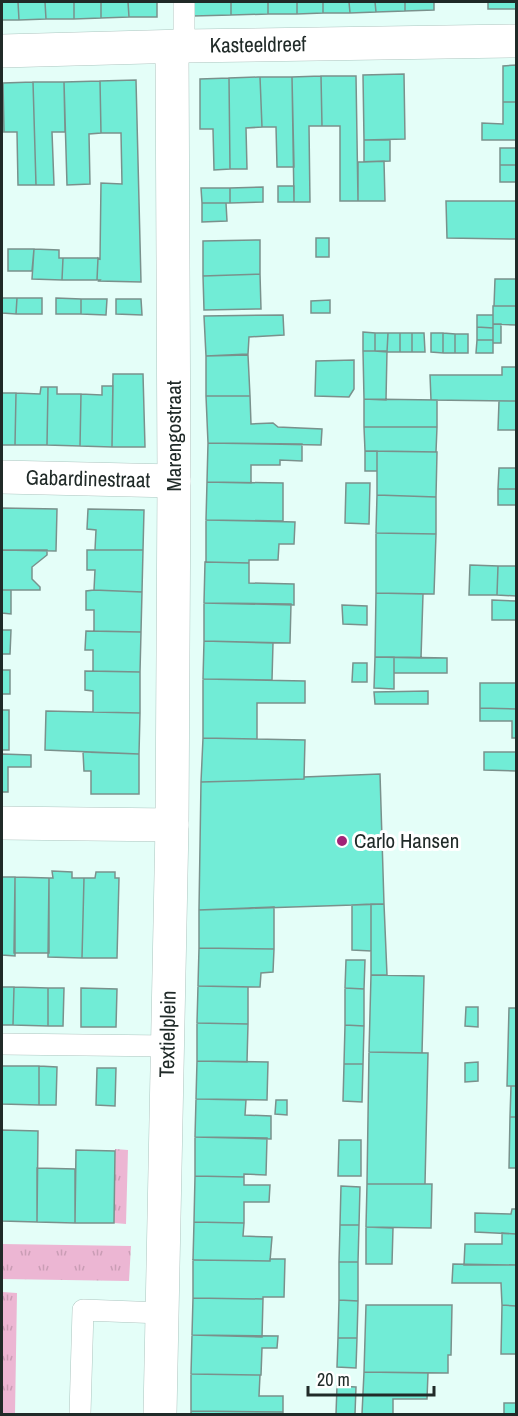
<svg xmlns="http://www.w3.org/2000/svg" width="518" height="1416" font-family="'Archivo Narrow',sans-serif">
	<defs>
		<pattern id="grass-tufts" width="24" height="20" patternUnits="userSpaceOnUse" patternTransform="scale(1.5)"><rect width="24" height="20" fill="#ecb6d3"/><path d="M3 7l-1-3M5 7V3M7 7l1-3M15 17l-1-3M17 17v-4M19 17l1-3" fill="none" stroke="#ca9db5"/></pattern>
	</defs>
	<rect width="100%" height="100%" fill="#e4fef8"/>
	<path fill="url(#grass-tufts)" d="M115 1149 128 1150 126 1224 114 1223Z
		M2 1244 131 1246 129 1281 2 1279Z
		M2 1292 17 1293 15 1414H2Z"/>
	<path fill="#71ecd6" stroke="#7a918c" stroke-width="1.5" d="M2 2H18L19 20H2Z
		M18 2H45L46 19 19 20Z
		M45 2H74V19H46Z
		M74 2H101V18L74 19Z
		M101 2H128L129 17 101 18Z
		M128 2H157V17H129Z
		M192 2H231V15L193 16Z
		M231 2H268V14L231 15Z
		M268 2H297V14H268Z
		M297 2H323V13L297 14Z
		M323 2H349L350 13H323Z
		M349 2H375L376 12 350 13Z
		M375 2H405V11L376 12Z
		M405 2H434V10L405 11Z
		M488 2H516V9H488Z
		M516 65V102H503V66Z
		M404 74 405 139 364 140 363 75Z
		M321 76H356L358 201H340V126H322Z
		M321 76 322 126H309L310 202H294L292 77Z
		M258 77H260L262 127 246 128 247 169H230L229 78Z
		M260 77H292L294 167H277L276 127H262Z
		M229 78 230 169 214 170 213 129H200V79Z
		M136 80 141 282 99 281 100 280H97L98 258 100 259 101 183 122 184 121 133H101L100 81Z
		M100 81 101 133 89 134 90 184 67 185 64 82Z
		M33 82H64L65 132H52L54 185H36Z
		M33 82 36 185H18L17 132H4L3 83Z
		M2 83H3L4 132H2Z
		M503 102H516V140H482V123L503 124Z
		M364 140H390V161L364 162Z
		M500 148H516V165H500Z
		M384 161 385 201H358V162Z
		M500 165H516V182H500Z
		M278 186H294V202H278Z
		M263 187V202L230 203V188Z
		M201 188H230V203H202Z
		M446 201H516V239L447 238Z
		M202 203H226L227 221 202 222Z
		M316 238H329V257H316Z
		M260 240V274L203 276V241Z
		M8 249H34L32 271H8Z
		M34 249 59 250V258H63L62 280 32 279Z
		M63 258H98L97 280H62Z
		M260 274 261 309 204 310 203 276Z
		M495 279H516V306H494Z
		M2 298H17L16 314 2 313Z
		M17 298H42V314H16Z
		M56 298 81 299V314H56Z
		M81 299H107L106 315 81 314Z
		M116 299H141L142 315 116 314Z
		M330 300V313H311V301Z
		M493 306H516V325L493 324Z
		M283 315 284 335 249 337 248 354 206 356 204 316Z
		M477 315H493V328L477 327Z
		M493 324H501V343H493Z
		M477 327 493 328V340H477Z
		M363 332 375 333V351H363Z
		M375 333H388L387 352 375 351Z
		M388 333H400V352H387Z
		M400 333H412V352H400Z
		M412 333H424L425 352H412Z
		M431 333H443V353L431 352Z
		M443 333 455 334V353H443Z
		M455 334H468V353H455Z
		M477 340H493V353H476Z
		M363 351H387L386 400 364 399Z
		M248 355 250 396H206V356Z
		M354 360V389L349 397 315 396 316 361Z
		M502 367H516V401L431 400 430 375H502Z
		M113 374H143L145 447H112Z
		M102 386H113L112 447 80 446 81 394 102 395Z
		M41 387H48L47 445H15L16 393 40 394Z
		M48 387H57V394H81L80 446 47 445Z
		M2 393H16L15 445H2Z
		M206 396H250L251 424 273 423 278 427 322 429 321 445 208 443Z
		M364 399 437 400V427H364Z
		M499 401H516V430H498Z
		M364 427H437L436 452 365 451Z
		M208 443 302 444V461L280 460V465H251V483L207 482Z
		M365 451H377V471H365Z
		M377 451 437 452 436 497 377 495Z
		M499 468H516V489H498Z
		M207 482 283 483V521L206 520Z
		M346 483H370L369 524 345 523Z
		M498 489H516V505H498Z
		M377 495 436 497V534L376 533Z
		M2 508 57 509 56 551 2 550Z
		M88 509 144 510 143 550H95L96 530 87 529Z
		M206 520 295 522 294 544H279L278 560H249V563L206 562Z
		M376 533 436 534 434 594 376 593Z
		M2 550H47V555L32 567V579L40 587V590H2Z
		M87 550H143L142 592 94 590 95 570H87Z
		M205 562 249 563V583L294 584V605L204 603Z
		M470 565 498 566 497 595H469Z
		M498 566H516V596L497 595Z
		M2 590H11V614L2 613Z
		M94 590 142 592 141 632 94 631V610H86V591Z
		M376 593 423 594 421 658 375 657Z
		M492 600 516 601V620H492Z
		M204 603 291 604 290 643 204 641Z
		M342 605 367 606V625L343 624Z
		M2 630H11L10 654H2Z
		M86 631 141 632 140 672 93 671V650H85Z
		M204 641 273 643 272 680 203 679Z
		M375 657H394V689L374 688Z
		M394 657 447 658V673H394Z
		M353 663H367V682H352Z
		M2 670H10V694H2Z
		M85 671 140 672V713L93 712V691L85 690Z
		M203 679 305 681V703H257V739L203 738Z
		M480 683H516V709L480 708Z
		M428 691V704H375L374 692Z
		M480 708 516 709V738H512V721H480Z
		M2 710H9V750H2Z
		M46 711 140 713 139 754 45 750Z
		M203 738 305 740 304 779 201 782Z
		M83 752 139 754V794H91V771H84Z
		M484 752H516V771L484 770Z
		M2 754 31 755V767H8V792H2Z
		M380 774 384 904 199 910 201 782 304 779V777Z
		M52 871 72 872V878H84L82 958 48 957 49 878H53Z
		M96 872H115V878H119L117 958H82L84 878H95Z
		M2 877H15V956L2 955Z
		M15 877 49 878V953H14Z
		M371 904V951L352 950V905Z
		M371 904H384L387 975H371Z
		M274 907V949L199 948V910Z
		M199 948 274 949 273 972 261 973 260 987 198 986Z
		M346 960H365L364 989 345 988Z
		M371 975 424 976 422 1053 369 1052Z
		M198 986 248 987V1024L197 1023Z
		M2 987H14L13 1025H2Z
		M14 987 48 988V1026L13 1025Z
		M48 988H64L63 1026H48Z
		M81 988 117 989 116 1027H81Z
		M345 988 364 989V1026L345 1025Z
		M466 1007H478V1027L465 1026Z
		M509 1008H516V1086H507Z
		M197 1023 248 1024 247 1062 197 1061Z
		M345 1025 364 1026 363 1064H344Z
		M369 1052 428 1053 425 1184H367Z
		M197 1061 268 1062 267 1100 196 1099Z
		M478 1062V1081L465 1082V1063Z
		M344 1064H363L362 1102 343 1101Z
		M2 1066H39V1105L2 1104Z
		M39 1066 57 1067 56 1105H39Z
		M97 1068H116L115 1106 96 1105Z
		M511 1086H516V1117H510Z
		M196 1099 246 1100 245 1115 271 1116V1139L195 1137Z
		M276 1100H287V1115L275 1114Z
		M510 1117H516V1168H509Z
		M2 1130 38 1131 37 1222 2 1221Z
		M195 1137 267 1138 266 1175 244 1174V1177L195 1176Z
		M339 1140H361V1176H338Z
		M76 1150 115 1151 114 1223H75Z
		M37 1168 75 1169V1223L37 1222Z
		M195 1176 244 1177V1185H270L269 1202H244V1223L194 1222Z
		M367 1184H432L431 1228 366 1227Z
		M341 1186 360 1187 359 1225H340Z
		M512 1209H516V1234L475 1232V1213L511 1214Z
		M194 1222 244 1223 243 1236 272 1237 270 1261 193 1260Z
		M340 1225H359L358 1262H339Z
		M366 1227 393 1228 392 1264H366Z
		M502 1233 516 1234V1265H464L465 1244H502Z
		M270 1259H285L284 1297H263V1299L193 1298V1260L270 1261Z
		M339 1262H358V1301L339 1300Z
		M453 1264 516 1265V1306L502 1305 501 1283H452Z
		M193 1298 263 1299 262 1337 192 1335Z
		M339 1300 358 1301 357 1338H338Z
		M366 1305H452L451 1355H448V1373L364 1372Z
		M502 1305 516 1306V1354H501Z
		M192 1335 278 1336 277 1348H262L261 1375 191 1374Z
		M338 1338H357L356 1368 337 1367Z
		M364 1372 428 1373 427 1399H393V1414H362Z
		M191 1374 260 1375 259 1396H283V1412L191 1411Z
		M337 1386 356 1387 355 1414H336Z
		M504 1403H516V1414H504Z
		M191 1411 283 1412V1414H191Z"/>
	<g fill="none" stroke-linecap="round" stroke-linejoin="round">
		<g stroke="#adc6c0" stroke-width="22">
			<path id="service" d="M184 2V46
				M2 1044 167 1046
				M80 1414 83 1310 162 1313"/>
		</g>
		<g stroke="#adc6c0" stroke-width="34">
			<g id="minor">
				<path id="s1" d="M2 51 184 46 516 41"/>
				<path id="s2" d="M2 477 174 481"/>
				<path d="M2 823 172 825"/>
				<path id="s3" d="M160 1414 172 825 174 481 172 47"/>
			</g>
		</g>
		<use href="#service" stroke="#fff" stroke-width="21"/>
		<use href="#minor" stroke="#fff" stroke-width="33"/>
	</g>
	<circle fill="#a12477" stroke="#fff" stroke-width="2" cx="342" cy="841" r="6"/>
	<g text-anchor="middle" stroke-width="6" stroke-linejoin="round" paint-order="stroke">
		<g font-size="21" fill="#202a28" stroke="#fff">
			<text dy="7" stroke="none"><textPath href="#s1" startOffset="256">Kasteeldreef</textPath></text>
			<text transform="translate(174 436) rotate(-90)" y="7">Marengostraat</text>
			<text dy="7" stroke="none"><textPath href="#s2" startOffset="86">Gabardinestraat</textPath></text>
			<text dy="7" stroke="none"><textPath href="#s3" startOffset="380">Textielplein</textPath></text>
		</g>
		<g font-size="21" fill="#202a28" stroke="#fff" text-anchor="start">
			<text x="354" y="848">Carlo Hansen</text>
		</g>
	</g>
	<rect width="518" height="1416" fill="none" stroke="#202a28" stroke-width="6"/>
	<path d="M308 1386v9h126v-9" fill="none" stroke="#202a28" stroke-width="3"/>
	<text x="317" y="1386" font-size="18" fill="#202a28" stroke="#ffffff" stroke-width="4.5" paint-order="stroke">20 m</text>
</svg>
